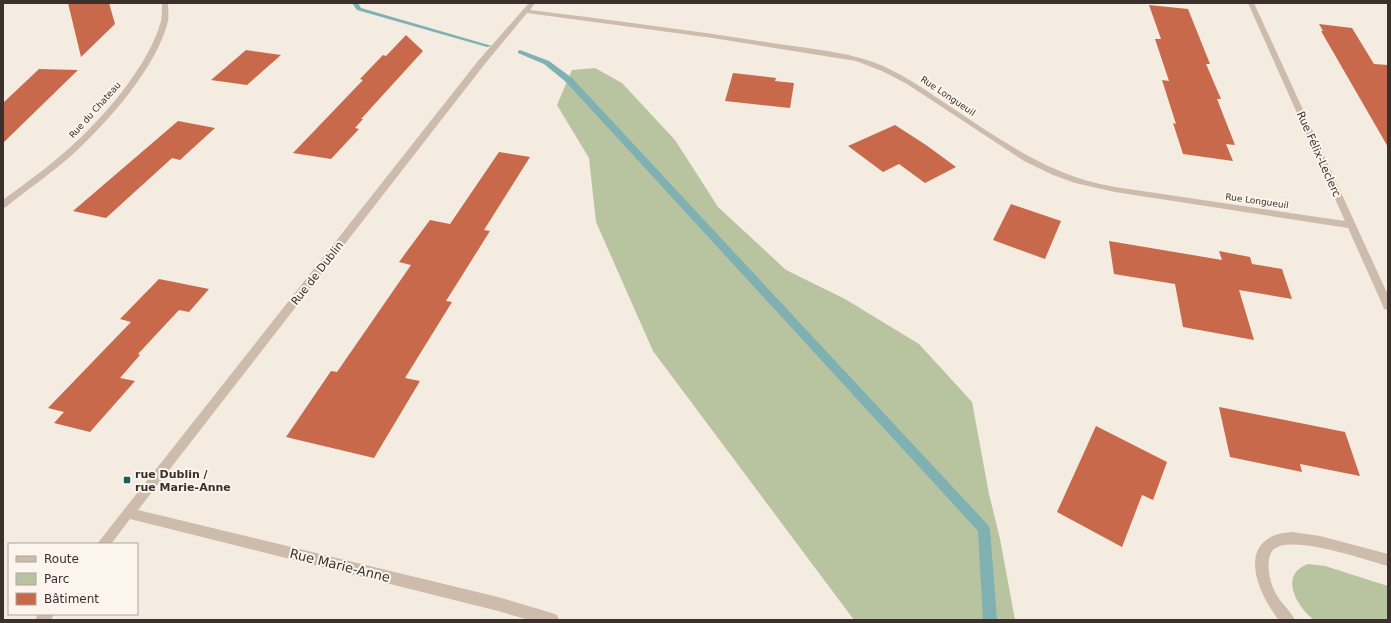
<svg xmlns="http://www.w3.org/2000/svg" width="1391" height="623" font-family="'DejaVu Sans',sans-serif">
	<rect width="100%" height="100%" fill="#f4ebe1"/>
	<path fill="#b8c4a0" d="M595 68 622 83 675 140 718 207 786 270 845 299 919 344 972 402 989 494 1000 539 1015 620H854L653 351 596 222 589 158 557 105 572 70Z
		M1308 564 1325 566 1388 586V620H1314C1297 607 1278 575 1308 564Z"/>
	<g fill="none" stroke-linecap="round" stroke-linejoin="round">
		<path fill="#7fb0b2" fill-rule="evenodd" d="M352 3H358L361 8 492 46 487 47 357 10Z
			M520 50 549 61 572 78 988 525 990 529 997 620H983L978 531 566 82 544 64 518 53V51Z"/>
	</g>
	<path fill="#c8694b" d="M68 3H109L115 24 81 57Z
		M1149 5 1188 9 1210 64H1206L1221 99H1217L1235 145 1226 144 1233 161 1183 154 1173 123 1176 124 1162 80 1169 81 1155 39H1161Z
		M1319 24 1352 28 1374 64 1388 65V147L1321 31H1323Z
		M406 35 423 51 361 119H363L355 128 359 129 331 159 293 153 363 80 360 79 383 55 386 56Z
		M246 50 281 55 247 85 211 80Z
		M39 69 78 70 3 143V103Z
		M733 73 776 78 775 81 794 83 790 108 725 101Z
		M178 121 215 128 180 160 172 158 106 218 73 211Z
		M895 125 926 145 956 167 925 183 899 164 883 172 848 146Z
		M499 152 530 157 484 230 490 231 446 301 452 302 405 378 420 381 374 458 286 437 331 371 337 372 411 265 399 262 430 220 450 224Z
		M1011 204 1061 221 1045 259 993 240Z
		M1109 241 1222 260 1219 251 1250 257 1252 264 1282 269 1292 299 1239 290 1254 340 1183 327 1175 284 1114 274Z
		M159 279 209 289 189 312 179 310 138 354 140 355 120 378 135 381 90 432 54 423 64 412 48 408 131 322 120 319Z
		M1219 407 1345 432 1360 476 1300 464 1302 472 1230 457Z
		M1096 426 1167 462 1153 500 1142 495 1122 547 1057 512Z"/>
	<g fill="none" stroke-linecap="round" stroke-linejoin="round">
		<path fill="#cdbbac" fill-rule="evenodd" d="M162 3H168C168 9 169 16 168 21 157 67 107 123 73 154 52 173 28 189 6 207L3 208V200C24 184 46 169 66 151 101 121 149 66 161 21 162 16 162 9 162 3Z
			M529 3H535L530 10C610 20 691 30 771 43 804 48 842 51 873 62 900 72 924 89 948 105 1002 141 1050 176 1115 187L1345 221 1248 3H1254L1388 295V310L1384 309 1383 306 1348 228 1115 192 1075 183 1053 175 1024 161 907 84 882 71 856 61 713 38 527 13 484 65 138 510 498 597 552 613 557 615 559 620H529L498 611 130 519 111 544H97L478 61Z
			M1292 532 1320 536 1388 554V566C1366 560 1292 534 1274 549 1267 555 1268 569 1270 578 1272 588 1277 597 1284 605 1288 610 1292 614 1295 620H1279C1264 602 1242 560 1265 541 1273 534 1283 533 1292 532Z
			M38 614H54L51 620H35Z"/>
	</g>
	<rect fill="#1f5a5e" stroke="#fbf5ee" stroke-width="1.5" x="123" y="476" width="8" height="8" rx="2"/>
	<g text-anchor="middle" stroke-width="4" stroke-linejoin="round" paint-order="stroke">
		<g font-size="9" fill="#3b302b" stroke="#fbf5ee">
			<text transform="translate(948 96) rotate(34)" y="3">Rue Longueuil</text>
			<text transform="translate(95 110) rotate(-48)" y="3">Rue du Chateau</text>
			<text transform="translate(1257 201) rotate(8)" y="3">Rue Longueuil</text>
		</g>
		<g font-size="11" fill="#3b302b" stroke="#fbf5ee">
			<text transform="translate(1319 154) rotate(66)" y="4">Rue Félix-Leclerc</text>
			<text transform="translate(317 273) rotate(-52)" y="4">Rue de Dublin</text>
		</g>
		<g font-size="11" font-weight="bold" fill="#3b302b" stroke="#fbf5ee" text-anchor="start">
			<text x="135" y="478">rue Dublin /<tspan x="135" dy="13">rue Marie-Anne</tspan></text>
		</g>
		<g font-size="13" fill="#3b302b" stroke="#fbf5ee">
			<text transform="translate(340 565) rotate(14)" y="5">Rue Marie-Anne</text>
		</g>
	</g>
	<rect width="1391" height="623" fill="none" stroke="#3b302b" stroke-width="8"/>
	<rect x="8" y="543" width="130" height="72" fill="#fbf5ee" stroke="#aea6a0"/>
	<rect x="16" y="556" width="20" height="6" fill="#cdbbac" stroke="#aea6a0"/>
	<text x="44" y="563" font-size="12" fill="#3b302b">Route</text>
	<rect x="16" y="573" width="20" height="12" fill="#b8c4a0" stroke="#aea6a0"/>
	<text x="44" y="583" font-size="12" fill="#3b302b">Parc</text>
	<rect x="16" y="593" width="20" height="12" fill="#c8694b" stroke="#aea6a0"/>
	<text x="44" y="603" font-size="12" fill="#3b302b">Bâtiment</text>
</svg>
